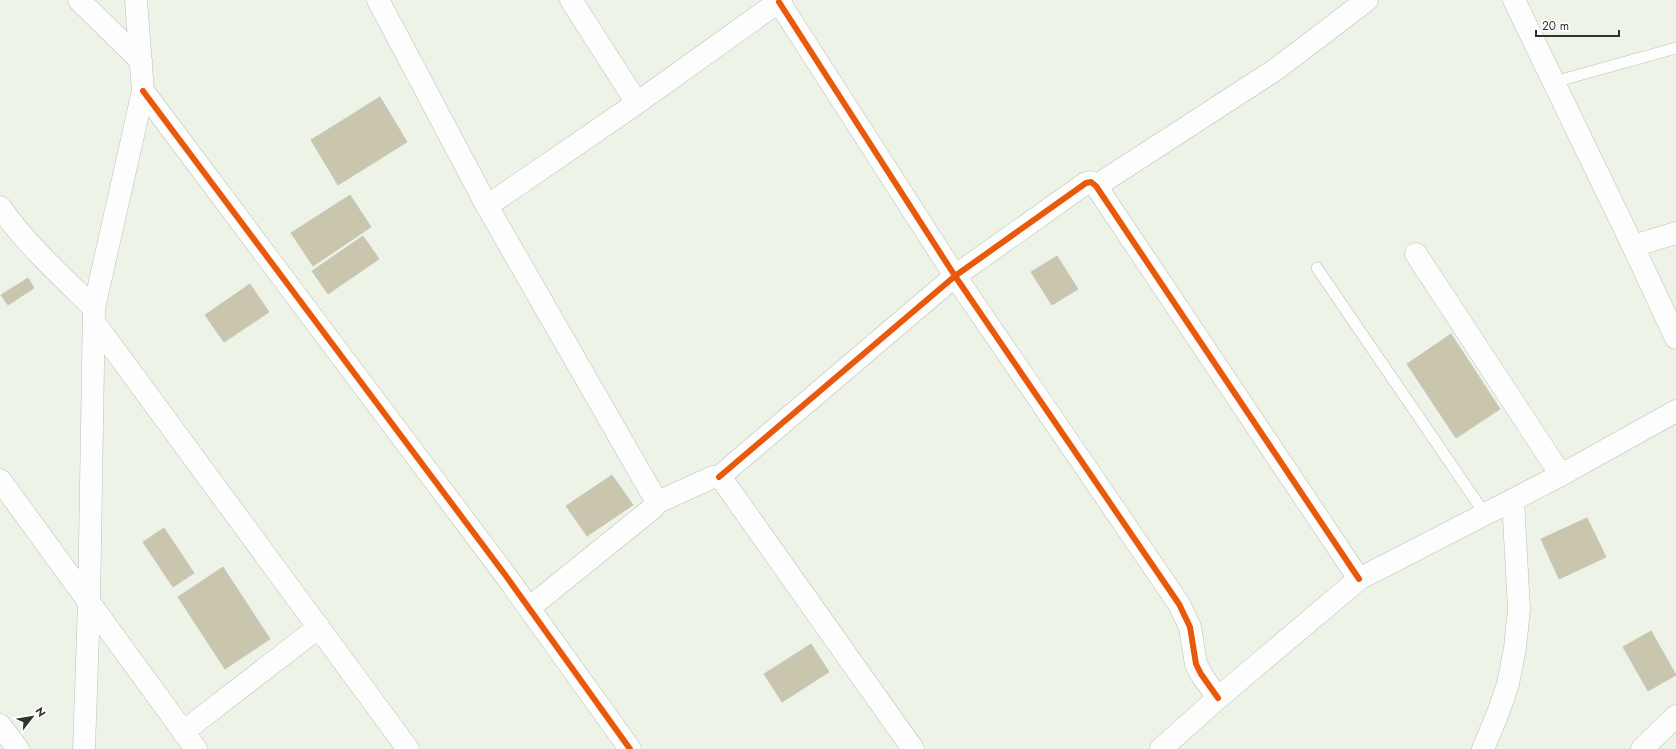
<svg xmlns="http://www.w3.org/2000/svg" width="1676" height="749" font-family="Jost,sans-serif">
	<rect width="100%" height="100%" fill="#eef3e8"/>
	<path fill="#cac6ad" stroke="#c5c6bd" d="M380 97 407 142 338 185 311 140Z
		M350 195 371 227 313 266 291 233Z
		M363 236 379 259 328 294 312 271Z
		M1057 256 1078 289 1052 305 1031 272Z
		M28 278 34 288 8 305 1 295Z
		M250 284 269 312 224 342 205 315Z
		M1451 334 1500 409 1456 438 1407 364Z
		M612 475 633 505 587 536 566 506Z
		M1587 518 1606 557 1559 579 1541 539Z
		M164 528 194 573 173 587 143 542Z
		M223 567 270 639 225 669 178 597Z
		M1651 631 1676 675 1648 691 1623 647Z
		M811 644 829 672 782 702 764 674Z"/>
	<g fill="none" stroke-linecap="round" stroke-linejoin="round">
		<g stroke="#bcc0b8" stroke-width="12">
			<path id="lane" d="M1554 82 1676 48
				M1317 268 1485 514"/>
		</g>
		<g stroke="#bcc0b8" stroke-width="23">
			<path id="street" d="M79 0 141 61
				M378 0 487 206 654 497 656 503 653 508 529 608
				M571 0 637 103
				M1514 0 1633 246 1676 338
				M779 2 955 276 1179 604 1190 627 1196 664 1201 674 1218 698
				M143 91 506 576 630 749
				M1096 186 1275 70 1367 0
				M487 206 637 103 781 0
				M0 207C27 245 61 276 94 308
				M1633 246 1676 233
				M1416 254 1561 475
				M94 322 408 749
				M719 477 955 276 1086 183 1091 182 1096 186 1359 579
				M0 480 196 749
				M656 503 713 477H719L724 482 913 749
				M0 725 18 749
				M183 732 319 627
				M84 749 89 604 94 308 143 91 136 0
				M1161 749 1218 698 1359 579 1561 475 1676 411
				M1483 749 1498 713 1508 684 1515 648 1519 609 1513 500
				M1642 749 1676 716"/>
		</g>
		<use href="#lane" stroke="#fcfdfc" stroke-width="11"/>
		<use href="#street" stroke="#fcfdfc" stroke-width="22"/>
		<g stroke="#fff" stroke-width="8">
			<path id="cycleway" d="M779 2 955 276 1179 604 1190 627 1196 664 1201 674 1218 698
				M143 91 506 576 630 749
				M719 477 955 276 1086 183 1091 182 1096 186 1359 579"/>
		</g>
		<use href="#cycleway" stroke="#e8590c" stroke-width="6"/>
	</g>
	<g transform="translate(32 717) rotate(59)" stroke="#ffffff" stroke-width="3" paint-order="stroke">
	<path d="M0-3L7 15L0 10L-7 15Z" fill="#31342c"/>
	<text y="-6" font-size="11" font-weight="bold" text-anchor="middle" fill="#31342c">N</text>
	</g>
	<path d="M1536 30v6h83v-6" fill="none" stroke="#31342c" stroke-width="2"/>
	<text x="1542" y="30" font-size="12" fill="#31342c" stroke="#ffffff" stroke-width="3" paint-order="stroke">20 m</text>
</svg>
